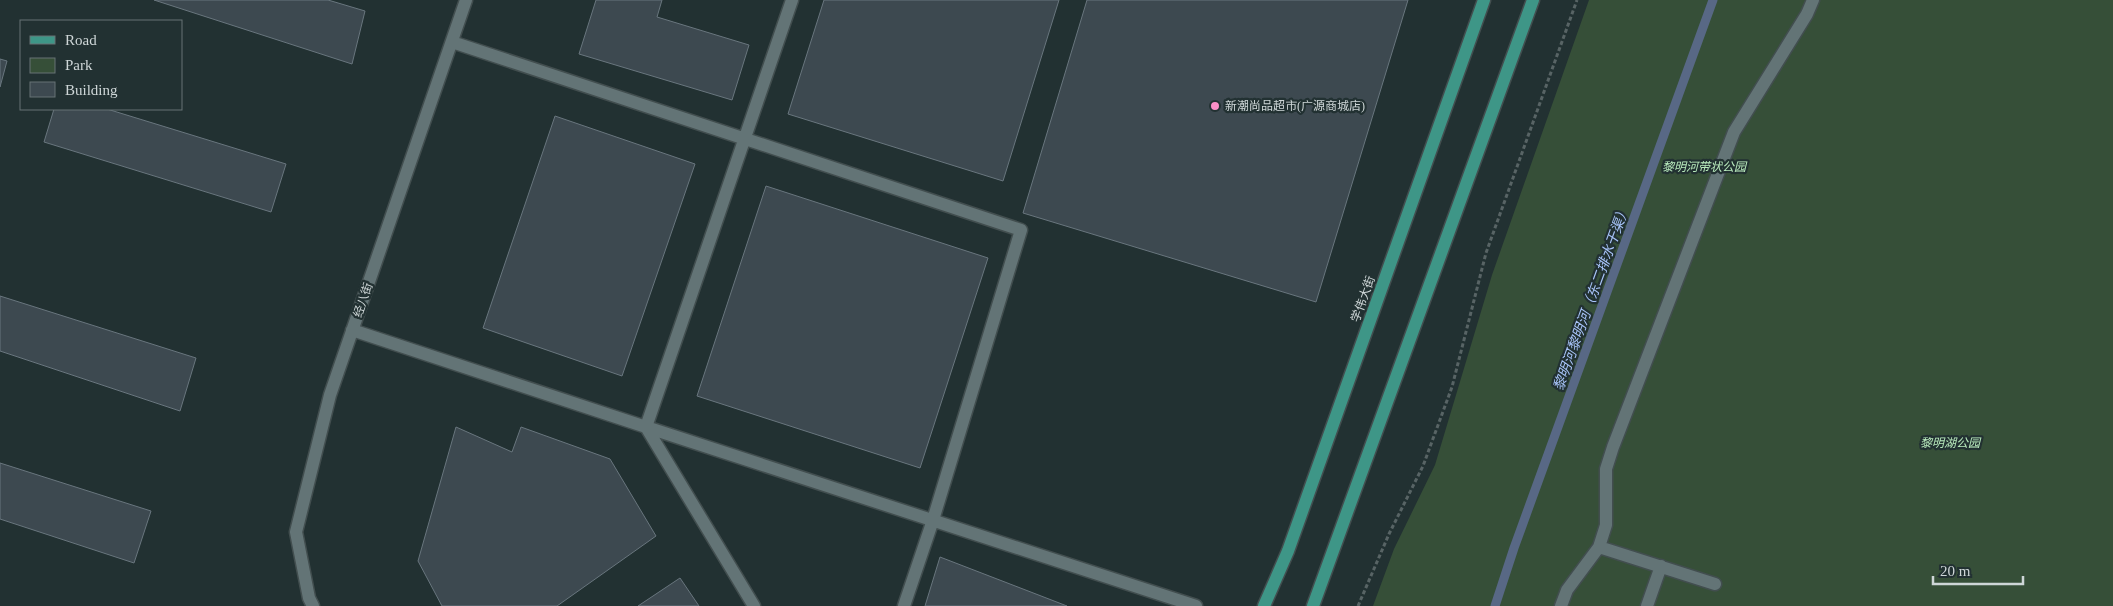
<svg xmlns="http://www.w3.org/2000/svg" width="2113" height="606" font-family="'Times New Roman','Noto Sans SC',serif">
	<rect width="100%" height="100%" fill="#223132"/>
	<path fill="#364f38" d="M1589 0H2113V606H1373L1394 549 1435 465 1492 275Z"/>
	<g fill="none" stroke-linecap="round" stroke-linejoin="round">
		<path stroke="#586885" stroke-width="9" d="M1495 606 1514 548 1713 0"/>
	</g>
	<path fill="#3d4950" stroke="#69767e" d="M154 0H328L365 11 352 64Z
		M596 0H662L657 17 749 45 732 100 579 54Z
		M824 0H1059L1003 181 788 114Z
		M1087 0H1408L1316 302 1023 213Z
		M0 59 7 61 0 87Z
		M54 109H107L286 164 271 212 44 142Z
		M555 116 695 164 622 376 483 328Z
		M766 186 988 258 920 468 697 396Z
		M0 296 196 358 180 411 0 351Z
		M456 427 512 452 521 427 610 459 656 536 557 606H442L418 561Z
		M0 463 151 511 134 563 0 519Z
		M940 557 1067 606H925Z
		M680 578 699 606H638Z"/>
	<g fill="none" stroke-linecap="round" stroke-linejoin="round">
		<g stroke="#424e4f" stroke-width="15">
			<path id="minor" d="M792 0 646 427 1196 606
				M452 42 1021 230 933 520 904 606
				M352 330 646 427 754 606
				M1599 547 1715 584
				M313 606 309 598 296 532 330 395 466 0
				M1561 606 1567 590 1599 547 1606 525V469L1613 447 1734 132 1807 14 1813 0
				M1647 606 1661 566"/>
		</g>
		<g stroke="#424e4f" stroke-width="15">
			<path id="major" d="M1264 606 1288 551 1484 0
				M1313 606 1533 0"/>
		</g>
		<path stroke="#586465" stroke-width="3" stroke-dasharray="4 2.5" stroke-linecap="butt" d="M1358 606 1389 534 1423 466 1452 387 1486 253 1577 0"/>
		<use href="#minor" stroke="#637476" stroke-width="12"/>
		<use href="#major" stroke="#3e9687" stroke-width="12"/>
	</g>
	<circle fill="#fa8fc6" stroke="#223132" stroke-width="2" cx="1215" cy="106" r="5"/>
	<g text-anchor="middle" stroke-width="4.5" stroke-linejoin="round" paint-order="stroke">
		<g font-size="12" fill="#ced6d7" stroke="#223132" text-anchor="start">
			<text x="1225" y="110">新潮尚品超市(广源商城店)</text>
		</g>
		<g font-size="12" font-style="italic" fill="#b9ebbd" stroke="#223132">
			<text x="1704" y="171">黎明河带状公园</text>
			<text x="1950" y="447">黎明湖公园</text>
		</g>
		<g font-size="12" fill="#ced6d7" stroke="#223132">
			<text transform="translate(1363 299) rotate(-70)" y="4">学伟大街</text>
			<text transform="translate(363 300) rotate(-71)" y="4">经八街</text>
		</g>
		<g font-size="14" font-style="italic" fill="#a8c4f9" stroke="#223132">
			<text transform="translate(1591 298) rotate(-70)" y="5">黎明河黎明河（东二排水干渠）</text>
		</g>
	</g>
	<rect x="20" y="20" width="162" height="90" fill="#223132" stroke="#677374"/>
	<rect x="30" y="36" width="25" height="8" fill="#3e9687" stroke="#677374"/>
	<text x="65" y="45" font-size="15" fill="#ced6d7">Road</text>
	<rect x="30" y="58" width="25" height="15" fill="#364f38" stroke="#677374"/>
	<text x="65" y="70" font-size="15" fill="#ced6d7">Park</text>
	<rect x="30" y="82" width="25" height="15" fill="#3d4950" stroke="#677374"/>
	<text x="65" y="95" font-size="15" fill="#ced6d7">Building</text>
	<path d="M1933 576v8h90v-8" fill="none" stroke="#ced6d7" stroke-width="2.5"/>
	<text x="1940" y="576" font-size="15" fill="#ced6d7" stroke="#223132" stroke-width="4" paint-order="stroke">20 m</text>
</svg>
